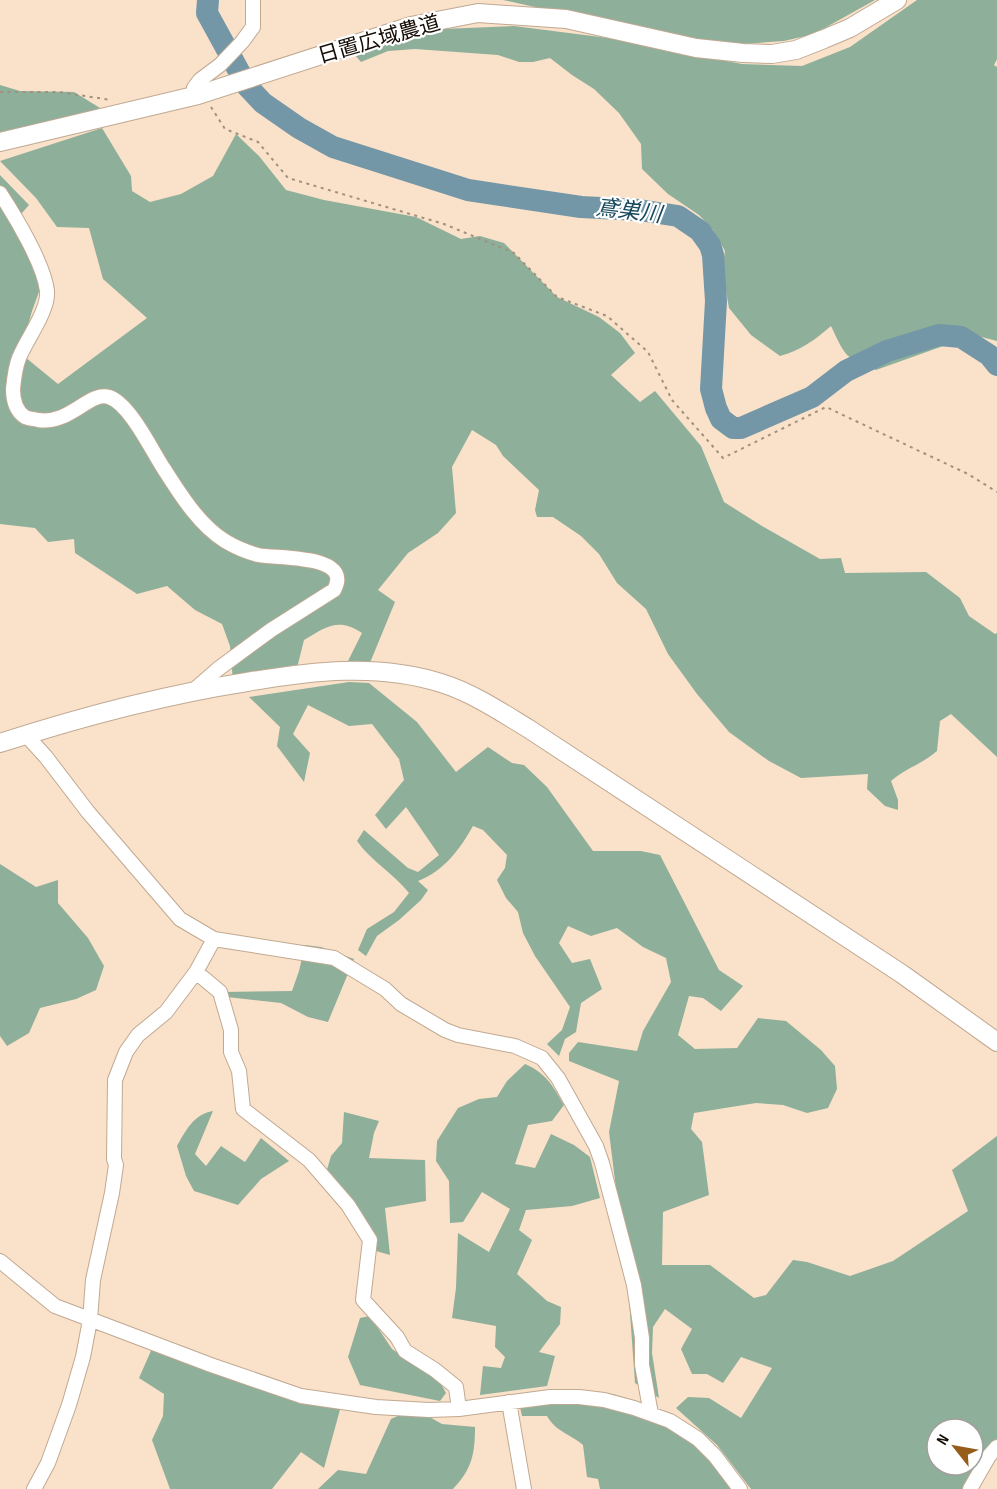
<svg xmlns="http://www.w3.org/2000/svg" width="997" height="1489" font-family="'Sofia Sans Condensed','Noto Sans JP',sans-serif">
	<rect width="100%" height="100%" fill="#fae1c9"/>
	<path fill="#8eaf9a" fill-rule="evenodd" d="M503 0H875L814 34 784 41 726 45 602 22Z
		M917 0H997V59L994 65 997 67V341L974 335 876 370C845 357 846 358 831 326 816 339 800 351 780 356L751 335 729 308 722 268 725 251 713 230 699 215 668 194 642 169 641 144 619 113 594 89 572 75 550 58 533 62H519L498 55 415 49 388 51 361 62 354 54 442 29 514 26 608 38 742 64 802 66 850 47Z
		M0 85 20 91 74 92 100 108 0 147Z
		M102 128 131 176 132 191 150 202 181 194 213 176 236 134 259 156 286 190 324 200 416 217 461 239 480 236 504 243 557 297 599 317 620 333 635 353 611 375 640 402 655 391 701 446 724 502 762 526 820 559 841 558 845 573 926 572 960 598 969 616 995 634 997 633V757L951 714 940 721 937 751C922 764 906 768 891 781L898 800V810L885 806 867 789 868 774 801 778 769 761 729 732 697 694 668 654 646 609 617 583 599 554 581 536 553 517H537L535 510 539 490 503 456 496 445 472 430 452 467 456 513 438 533 408 553 378 590 395 602 367 670 346 665 362 633C338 617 326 627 304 640L297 668 233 681 230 646 222 624 195 610 167 586 137 594 75 553 74 539 48 542 35 528 0 524V175L29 205 14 222 47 270 32 311 20 353 58 384 147 318 103 279 89 228 57 227 36 198 0 161Z
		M349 682 369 683 417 722 456 772 488 747 512 763 524 765 547 787 593 851H641L660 855 719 970 743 986 721 1011 703 998 689 996 678 1035 695 1049 737 1048 758 1018 786 1021 821 1050 835 1066 837 1089 828 1108 807 1113 783 1105 756 1103 694 1113 691 1129 702 1142 709 1195 663 1212 662 1265H710L754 1298 766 1295 793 1260 807 1262 850 1276 893 1261 968 1211 952 1170 997 1136V1441L991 1446 962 1489H751L717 1445 676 1408 688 1397 709 1398 741 1418 772 1368 741 1357 723 1383 707 1374H692L681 1349 692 1329 665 1309 653 1327 652 1353 659 1398 635 1383 628 1285 609 1132 619 1081 569 1061V1053L578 1042 637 1051 643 1031 671 982 666 958 643 947 617 928 591 936 568 926 559 943 572 963 590 959 602 989 581 1003 576 1032 565 1039 559 1056 547 1044 562 1030 570 1007 535 956 523 933 518 912 506 898 497 880 505 868 507 855 483 830 473 826C460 849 444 871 418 881L428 890 421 900 399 920 377 936 366 956 358 950 367 929 394 912 409 893C393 873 371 861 357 841L364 830 408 868 418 872 439 855 406 807 386 829 375 815 404 780 399 759 372 724 349 726 308 705 293 734 310 753 304 782 277 746 280 727 249 697ZM937 1429H973V1465H937Z
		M0 864 36 887 58 880V903L88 938 104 966 96 990 76 999 40 1008 29 1033 7 1046 0 1036Z
		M305 945 321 947 354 959 328 1022 308 1017 281 1003 227 997 221 992 292 991 299 971Z
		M525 1064C546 1073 553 1086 564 1105L552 1121 528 1125 515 1164 535 1168 551 1134 574 1145 590 1157 600 1198 572 1206 526 1210 519 1230 532 1240 517 1274 547 1301 561 1307 560 1324 539 1352 555 1356 547 1386 480 1395 483 1366 501 1368 505 1357 495 1347 496 1326 452 1318 456 1288 458 1233 489 1252 510 1209 482 1192 463 1222 450 1223 449 1181 436 1161 437 1141 458 1108 479 1099 497 1097 507 1081Z
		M213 1111 195 1154 206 1166 221 1146 245 1162 261 1138 289 1161 261 1179 238 1205 194 1191 186 1176 177 1146C186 1130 194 1114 213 1111Z
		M344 1112 379 1121 374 1133 369 1158 425 1160 426 1201 385 1208 390 1255 369 1249 326 1173 331 1156 342 1143Z
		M370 1316 392 1349 440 1382 446 1393 440 1401 360 1385 348 1357 360 1318Z
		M154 1344 341 1406 324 1468 301 1452 272 1489H170L152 1440 163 1416 164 1394 139 1378Z
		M571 1392 613 1394 639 1402 665 1414 714 1462 734 1489H600L598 1479 587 1477 583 1445C569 1433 556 1432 547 1416H522L520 1407Z
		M402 1414 426 1415 442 1424 475 1427C475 1454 472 1469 453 1489H318L338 1470 366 1474 391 1419Z"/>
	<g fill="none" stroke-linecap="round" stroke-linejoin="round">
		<path stroke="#7397a7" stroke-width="22" d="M208 0 207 13 247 86 263 103 299 128 333 147 468 190 581 207 639 210 678 216 700 231 710 245 713 255 716 301 711 389 716 408 721 419 733 428H741L812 397 846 371 887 351 939 335 961 337 989 355 997 365"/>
		<g stroke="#c0a992" stroke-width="16">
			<path id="minor" d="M198 95 194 88 200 80 220 65 242 42 253 27V0
				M0 193C15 216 44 264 47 291 49 310 26 340 19 358 15 368 14 379 13 389 13 400 16 411 25 417 29 419 34 419 38 420 70 425 89 391 109 397 130 404 152 451 164 469 180 494 199 525 225 541 235 547 247 552 258 555 277 559 354 554 334 590L271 630 218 669 194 690
				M26 735 46 757 88 812 180 919 214 939 334 958 385 989 401 1004 445 1030 458 1035 515 1046 542 1058 558 1078 596 1146 602 1163 634 1285 642 1338V1365L651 1414
				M196 972 220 992 231 1030V1052L239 1071 243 1109 309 1160 348 1205 370 1240 363 1300 397 1337 405 1351 435 1370 456 1387 459 1409
				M0 1261 55 1306 211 1365 301 1396 376 1407 429 1410 459 1409 550 1397H579L604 1400 634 1408 670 1421 698 1439 715 1456 740 1489
				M509 1402 524 1489
				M34 1489 48 1463 69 1405 83 1357 90 1320 93 1280 112 1193 116 1165 114 1159 115 1080 126 1052 138 1035 166 1012 196 972 214 939
				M970 1489 989 1456 997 1447"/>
		</g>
		<g stroke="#c0a992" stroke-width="20">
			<path id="tertiary" d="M0 142 198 95 411 26 478 13 566 19 696 48 743 53 772 54 796 50 824 39 850 28 897 0
				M0 743C81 717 163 695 247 682 311 671 378 663 441 683 473 693 501 712 529 729L902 974 997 1042"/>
		</g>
		<path stroke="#a2907e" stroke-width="2" stroke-dasharray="3 4.5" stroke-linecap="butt" d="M0 92H59L111 100
			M211 107 225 129 258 142 288 178 444 224 514 253 557 297 607 316 648 352 672 400 723 458 826 407 968 474 997 492"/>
		<use href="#minor" stroke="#fff" stroke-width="14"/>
		<use href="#tertiary" stroke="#fff" stroke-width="18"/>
	</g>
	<g text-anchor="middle" stroke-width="4.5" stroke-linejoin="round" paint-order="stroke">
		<g font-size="21" fill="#140c05" stroke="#fff">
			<text transform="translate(379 39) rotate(-16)" y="7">日置広域農道</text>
		</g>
		<g font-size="22" font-style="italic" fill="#17495c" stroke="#fff">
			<text transform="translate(629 210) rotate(7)" y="8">鳶巣川</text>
		</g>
	</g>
	<g transform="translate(955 1447) rotate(301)"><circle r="28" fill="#ffffff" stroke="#a19e9b" stroke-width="1.5"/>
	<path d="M0-4.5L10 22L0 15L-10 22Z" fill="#965c1a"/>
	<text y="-9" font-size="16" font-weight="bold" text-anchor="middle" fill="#140c05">N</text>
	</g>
</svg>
